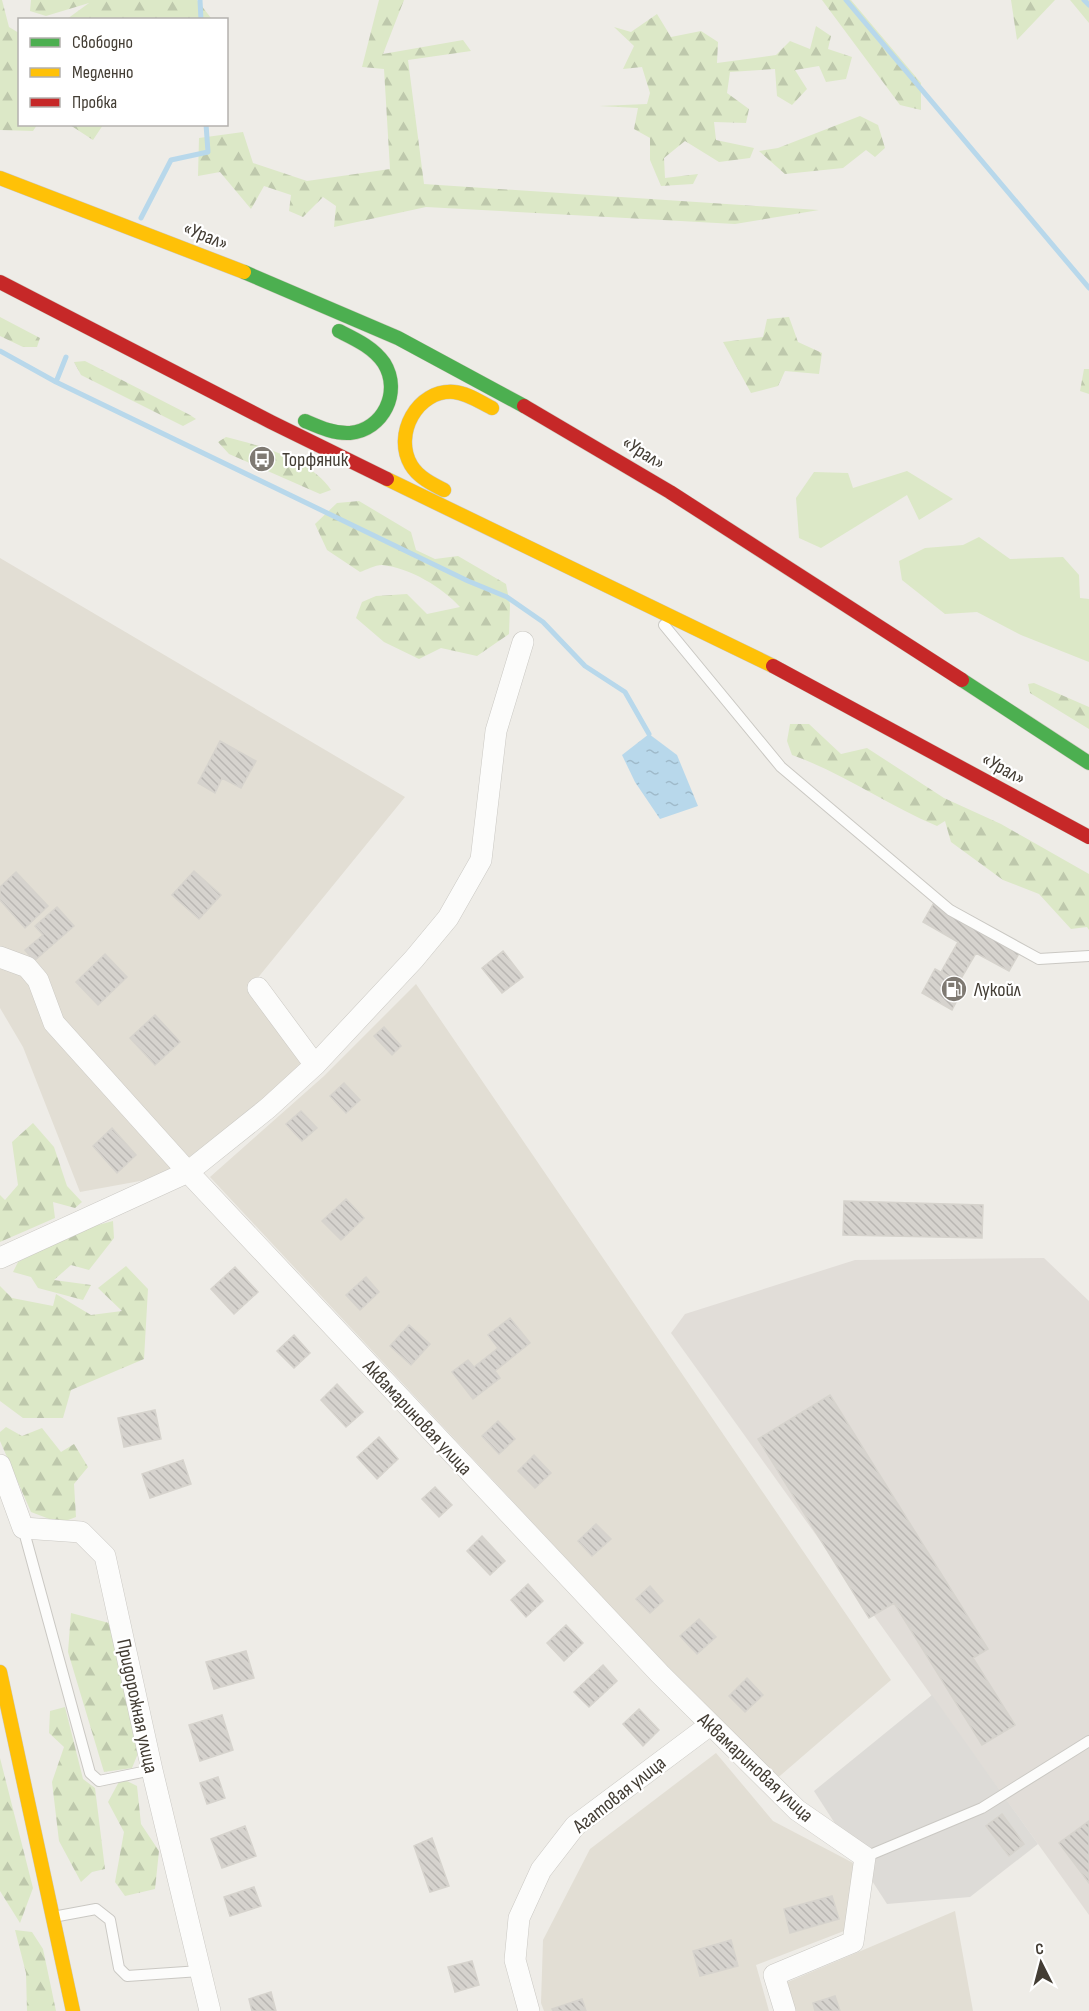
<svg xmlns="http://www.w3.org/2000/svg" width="1089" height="2011" font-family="'Sofia Sans Condensed',sans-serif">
	<defs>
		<pattern id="forest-firs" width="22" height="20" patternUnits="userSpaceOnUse" patternTransform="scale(1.5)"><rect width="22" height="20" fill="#dce8c7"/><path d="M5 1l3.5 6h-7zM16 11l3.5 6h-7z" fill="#bec8ac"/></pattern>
		<pattern id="water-ripples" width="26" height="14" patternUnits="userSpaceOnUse" patternTransform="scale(1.5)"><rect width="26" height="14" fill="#b8d8eb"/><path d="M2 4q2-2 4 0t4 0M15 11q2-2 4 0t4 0" fill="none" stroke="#9fbaca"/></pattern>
		<pattern id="building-back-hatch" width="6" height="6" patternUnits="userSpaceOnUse" patternTransform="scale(1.5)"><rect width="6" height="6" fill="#d6d3ce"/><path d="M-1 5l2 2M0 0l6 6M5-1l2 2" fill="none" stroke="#b9b6b2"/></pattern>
	</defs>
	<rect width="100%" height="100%" fill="#eeece7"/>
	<path fill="#e2ded4" d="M0 558 405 797 247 991 314 1067 189 1172 80 1192 23 1047 0 1008Z
		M416 984 891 1680 774 1781 210 1177 324 1076Z
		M716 1753 773 1821 855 1864 844 1931 756 1965 769 2011H544L541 2003 543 1940 590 1849Z
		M955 1911 973 2011H792L783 1984Z"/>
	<path fill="#e1ddd8" d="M1044 1258 1089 1301V1915L671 1333 685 1314 855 1260Z"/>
	<path fill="#dce8c7" d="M907 471 953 499 919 520 907 495 821 548 799 538 796 498 814 472 848 473 853 488Z
		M979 537 1010 559 1063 557 1079 575 1080 598 1089 599V662L1021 635 977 612 945 614 902 580 899 561 925 548 963 545Z"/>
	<path fill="url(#forest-firs)" d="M0 0H2L9 27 19 33 20 124 37 125 33 131 0 130Z
		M31 0H197L211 18 67 19 89 3 46 16 30 11Z
		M379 0H404L383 54 463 40 471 51 408 60 424 184 819 210 735 224 426 207 334 227 336 206 323 197 303 217 289 211 291 195 264 186 251 209 220 172 198 176 199 138 243 132 253 163 307 181 390 169 384 69 362 67Z
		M822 0H851L921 83V110L900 105Z
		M1011 0H1055L1017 40Z
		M1070 0H1089V23Z
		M657 14 671 37 701 31 718 42 717 63 776 55 790 41 810 49 816 26 831 36 828 49 852 57 846 79 826 82 819 66 795 70 807 89 792 105 777 96 775 69 730 72 727 93 749 109 746 123 714 122 716 140 754 148 750 158 719 162 685 141 664 158 665 178 698 174 693 184 661 186 650 160V138L634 129 638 108 599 106 647 104 650 93 642 67 623 69 634 46 614 27 631 32Z
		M860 116 878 125 885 148 875 157 866 150 843 168 785 174 759 151 778 148Z
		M70 125H103L93 140Z
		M0 317 40 338 37 347H23L0 336Z
		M789 317 798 342 822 353 819 374 785 371 778 386 751 393 723 342 763 337 767 319Z
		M85 361 190 415 196 419 183 426 81 375 74 362Z
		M1084 369H1089V394L1080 391Z
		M226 437C259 445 312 460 331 490L320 494 229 454 218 442Z
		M359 501 411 532 416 550 435 559 458 556 506 584 510 605 509 634 477 656 441 648 419 659 384 642 356 618 362 602 376 596 407 594 427 614 460 607C442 587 410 568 382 565 375 565 366 570 360 572L327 550 315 524 337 503Z
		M1034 683 1089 707V729L1030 693 1028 684Z
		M790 724H809L841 754 867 748 944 798 1001 824 1089 874V930L1087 927 1071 929 1039 894 1003 880 951 842 945 821 937 826C887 805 843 773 792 755L787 741Z
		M33 1123 54 1147 67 1186 82 1202 75 1208 53 1202 55 1218 0 1242V1195L5 1200 18 1185 12 1142Z
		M113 1221 114 1238 89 1270 71 1265 54 1280 91 1285 83 1300 38 1288 31 1277 13 1272 18 1262 83 1229Z
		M126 1266 148 1289 144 1359 71 1390 63 1418H23L0 1401V1286L12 1298 53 1306 56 1294 91 1315 122 1311 98 1288Z
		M6 1427 22 1436 42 1428 61 1452 74 1444 88 1467 74 1484 76 1517 60 1523 31 1512 0 1441V1432Z
		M71 1613 113 1624 141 1746 132 1768 104 1772 68 1652Z
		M65 1707 83 1779 95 1788 105 1869 92 1872 81 1882 59 1841 52 1782 64 1747 49 1733 50 1711Z
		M0 1758 33 1888 20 1923 0 1891Z
		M121 1778 137 1786 141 1824 159 1851 155 1889 125 1896 115 1882 124 1832 108 1802Z
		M15 1930 32 1932 43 1949 56 2011H27L26 1973Z"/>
	<path fill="#dddbd7" d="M932 1695 1038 1844 970 1897 887 1904 814 1791Z"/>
	<path fill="url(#water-ripples)" d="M649 734 677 755 698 806 660 819 635 782 622 755Z"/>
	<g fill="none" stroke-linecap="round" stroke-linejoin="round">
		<path stroke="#b8d8eb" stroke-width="5" d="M200 0 201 20
			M846 0 1089 288
			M1084 0 1089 5
			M141 218 171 160 208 152 206 124
			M0 351 56 382 66 357
			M56 382 468 581 507 597 543 622 585 666 625 692 649 734"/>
	</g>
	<path fill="url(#building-back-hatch)" stroke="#d6d3cd" stroke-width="1.5" d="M220 741 256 761 241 788 222 778 215 793 198 783Z
		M194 871 221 895 199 919 172 895Z
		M16 872 48 906 25 928 0 900V887Z
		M935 901 1021 950 1009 971 976 953 959 982 941 972 958 942 923 922Z
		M57 907 74 926 34 961 25 950 43 935 35 926Z
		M503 951 523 977 502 993 482 968Z
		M105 954 127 977 98 1005 76 982Z
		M935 969 965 985 952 1010 922 993Z
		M155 1015 180 1042 155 1065 130 1038Z
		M384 1027 401 1046 392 1055 374 1036Z
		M344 1083 360 1100 346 1113 330 1096Z
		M301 1111 317 1128 302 1141 286 1124Z
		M112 1128 136 1155 117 1173 93 1146Z
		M346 1199 364 1218 341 1240 322 1221Z
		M844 1201 983 1205 982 1238 843 1235Z
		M235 1267 258 1292 234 1314 211 1289Z
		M366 1277 379 1292 360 1310 346 1295Z
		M510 1318 530 1343 495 1371 500 1378 473 1399 452 1372 468 1360 474 1367 498 1348 488 1335Z
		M409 1325 430 1344 411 1365 390 1346Z
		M294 1335 310 1353 294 1368 277 1351Z
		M337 1384 363 1412 346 1427 321 1400Z
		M830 1395 988 1649 973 1658 1015 1725 982 1745 894 1603 869 1618 758 1439Z
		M155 1410 161 1439 124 1447 118 1418Z
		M498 1421 515 1439 499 1454 482 1436Z
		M379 1437 398 1459 377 1479 357 1457Z
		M534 1455 551 1473 535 1488 518 1471Z
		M183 1460 191 1484 150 1498 142 1474Z
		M435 1487 452 1505 439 1517 422 1499Z
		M596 1524 611 1539 592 1556 578 1541Z
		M482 1536 505 1561 490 1575 467 1551Z
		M528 1584 543 1601 526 1617 511 1600Z
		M650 1586 663 1601 650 1613 636 1599Z
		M699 1619 716 1637 697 1654 680 1636Z
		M566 1625 583 1643 564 1661 547 1643Z
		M246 1651 254 1678 214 1689 206 1662Z
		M603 1665 617 1681 589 1707 574 1692Z
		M747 1678 763 1695 745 1712 729 1696Z
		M639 1709 659 1730 643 1746 623 1724Z
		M222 1715 233 1750 200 1761 189 1725Z
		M218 1777 225 1798 207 1804 200 1783Z
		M1002 1814 1024 1844 1009 1856 986 1826Z
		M1089 1821V1883L1059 1843Z
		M245 1826 256 1856 222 1868 211 1839Z
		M432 1838 449 1886 430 1892 414 1846Z
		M254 1887 261 1906 230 1916 224 1897Z
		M832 1896 839 1919 790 1933 784 1909Z
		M731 1940 738 1966 700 1976 693 1951Z
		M472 1961 479 1985 455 1992 448 1967Z
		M271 1992 276 2011H252L249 1999Z
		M835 1996 840 2011H815L813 2003Z
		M582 1999 586 2011H553L552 2009Z"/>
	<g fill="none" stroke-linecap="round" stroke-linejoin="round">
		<g stroke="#cac8c3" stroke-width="12">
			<path id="lane" d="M664 625 781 767 950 910 1039 959 1089 956
				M23 1528 90 1773 99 1781 152 1770
				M865 1857 982 1808 1089 1741
				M53 1917 96 1909 110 1920 119 1968 127 1976 200 1971"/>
		</g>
		<g stroke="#cac8c3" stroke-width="22">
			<path id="street" d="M0 957 27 967 38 980 54 1023 188 1172 660 1674 797 1810 865 1857 853 1942 774 1975 785 2011
				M258 988 315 1065
				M0 1258 188 1172 268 1108 315 1065 414 959 448 918 481 860 496 731 523 642
				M0 1465 23 1528 81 1532 105 1556 152 1770 210 2011
				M529 2011 515 1960 519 1918 541 1870 575 1826 710 1725"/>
		</g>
		<g stroke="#cdc9be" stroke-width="15">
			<path id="fast" d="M244 272 398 338 524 406
				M305 421C319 427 334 434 350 433 383 430 402 392 384 363 373 347 355 339 339 331
				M962 680 1089 763"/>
		</g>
		<g stroke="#cdc9be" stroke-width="15">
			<path id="slow" d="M0 178 244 272
				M387 479 773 666
				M444 490C432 484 418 477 411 465 393 435 417 389 454 392 467 393 480 402 492 408
				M0 1672 73 2011"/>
		</g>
		<g stroke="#cdc9be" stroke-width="15">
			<path id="jam" d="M0 282 271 422 387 479
				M524 406 670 492 962 680
				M773 666 1089 837"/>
		</g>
		<use href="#lane" stroke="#fcfcfb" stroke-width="10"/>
		<use href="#street" stroke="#fcfcfb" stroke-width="21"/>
		<use href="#fast" stroke="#4caf50" stroke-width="14"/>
		<use href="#slow" stroke="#ffc107" stroke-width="14"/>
		<use href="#jam" stroke="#c62828" stroke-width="14"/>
	</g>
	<defs>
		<g id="bus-disc" transform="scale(1.35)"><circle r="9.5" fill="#7f7a73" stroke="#fff"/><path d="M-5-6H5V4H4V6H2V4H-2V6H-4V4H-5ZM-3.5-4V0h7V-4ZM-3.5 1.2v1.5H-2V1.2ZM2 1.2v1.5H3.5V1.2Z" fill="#fff"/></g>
		<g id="fuel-disc" transform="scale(1.35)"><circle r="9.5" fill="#7f7a73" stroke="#fff"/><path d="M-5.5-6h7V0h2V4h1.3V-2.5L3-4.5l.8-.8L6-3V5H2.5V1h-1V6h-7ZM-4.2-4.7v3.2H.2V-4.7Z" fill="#fff"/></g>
	</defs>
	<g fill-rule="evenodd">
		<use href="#bus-disc" x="262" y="459"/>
		<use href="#fuel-disc" x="954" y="989"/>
	</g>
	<g text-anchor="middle" stroke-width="4.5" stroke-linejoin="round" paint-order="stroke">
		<g font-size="20" fill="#433d34" stroke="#fff">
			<text transform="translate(206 235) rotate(22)" y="7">«Урал»</text>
			<text transform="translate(644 452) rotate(32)" y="7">«Урал»</text>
			<text transform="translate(1004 768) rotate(29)" y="7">«Урал»</text>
			<text transform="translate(418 1417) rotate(47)" y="7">Аквамариновая улица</text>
			<text transform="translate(138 1706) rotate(78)" y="7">Придорожная улица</text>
			<text transform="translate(756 1767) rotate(43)" y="7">Аквамариновая улица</text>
			<text transform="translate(619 1794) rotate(-38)" y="7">Агатовая улица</text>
		</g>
		<g font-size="20" fill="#433d34" stroke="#fff" text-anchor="start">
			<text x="282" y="466">Торфяник</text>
			<text x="974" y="996">Лукойл</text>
		</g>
	</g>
	<rect x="18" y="18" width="210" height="108" fill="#ffffff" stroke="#b4b1ae" stroke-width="1.5"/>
	<rect x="30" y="38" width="30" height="9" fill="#4caf50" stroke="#b4b1ae" stroke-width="1.5"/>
	<text x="72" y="48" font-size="18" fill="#433d34">Свободно</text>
	<rect x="30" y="68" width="30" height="9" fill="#ffc107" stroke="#b4b1ae" stroke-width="1.5"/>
	<text x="72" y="78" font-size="18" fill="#433d34">Медленно</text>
	<rect x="30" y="98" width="30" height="9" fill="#c62828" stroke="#b4b1ae" stroke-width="1.5"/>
	<text x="72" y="108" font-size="18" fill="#433d34">Пробка</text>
	<g transform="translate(1041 1963) rotate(354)" stroke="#ffffff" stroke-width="4.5" paint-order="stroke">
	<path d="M0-4.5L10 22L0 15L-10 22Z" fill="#433d34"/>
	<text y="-9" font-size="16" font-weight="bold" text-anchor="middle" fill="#433d34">С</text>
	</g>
</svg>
